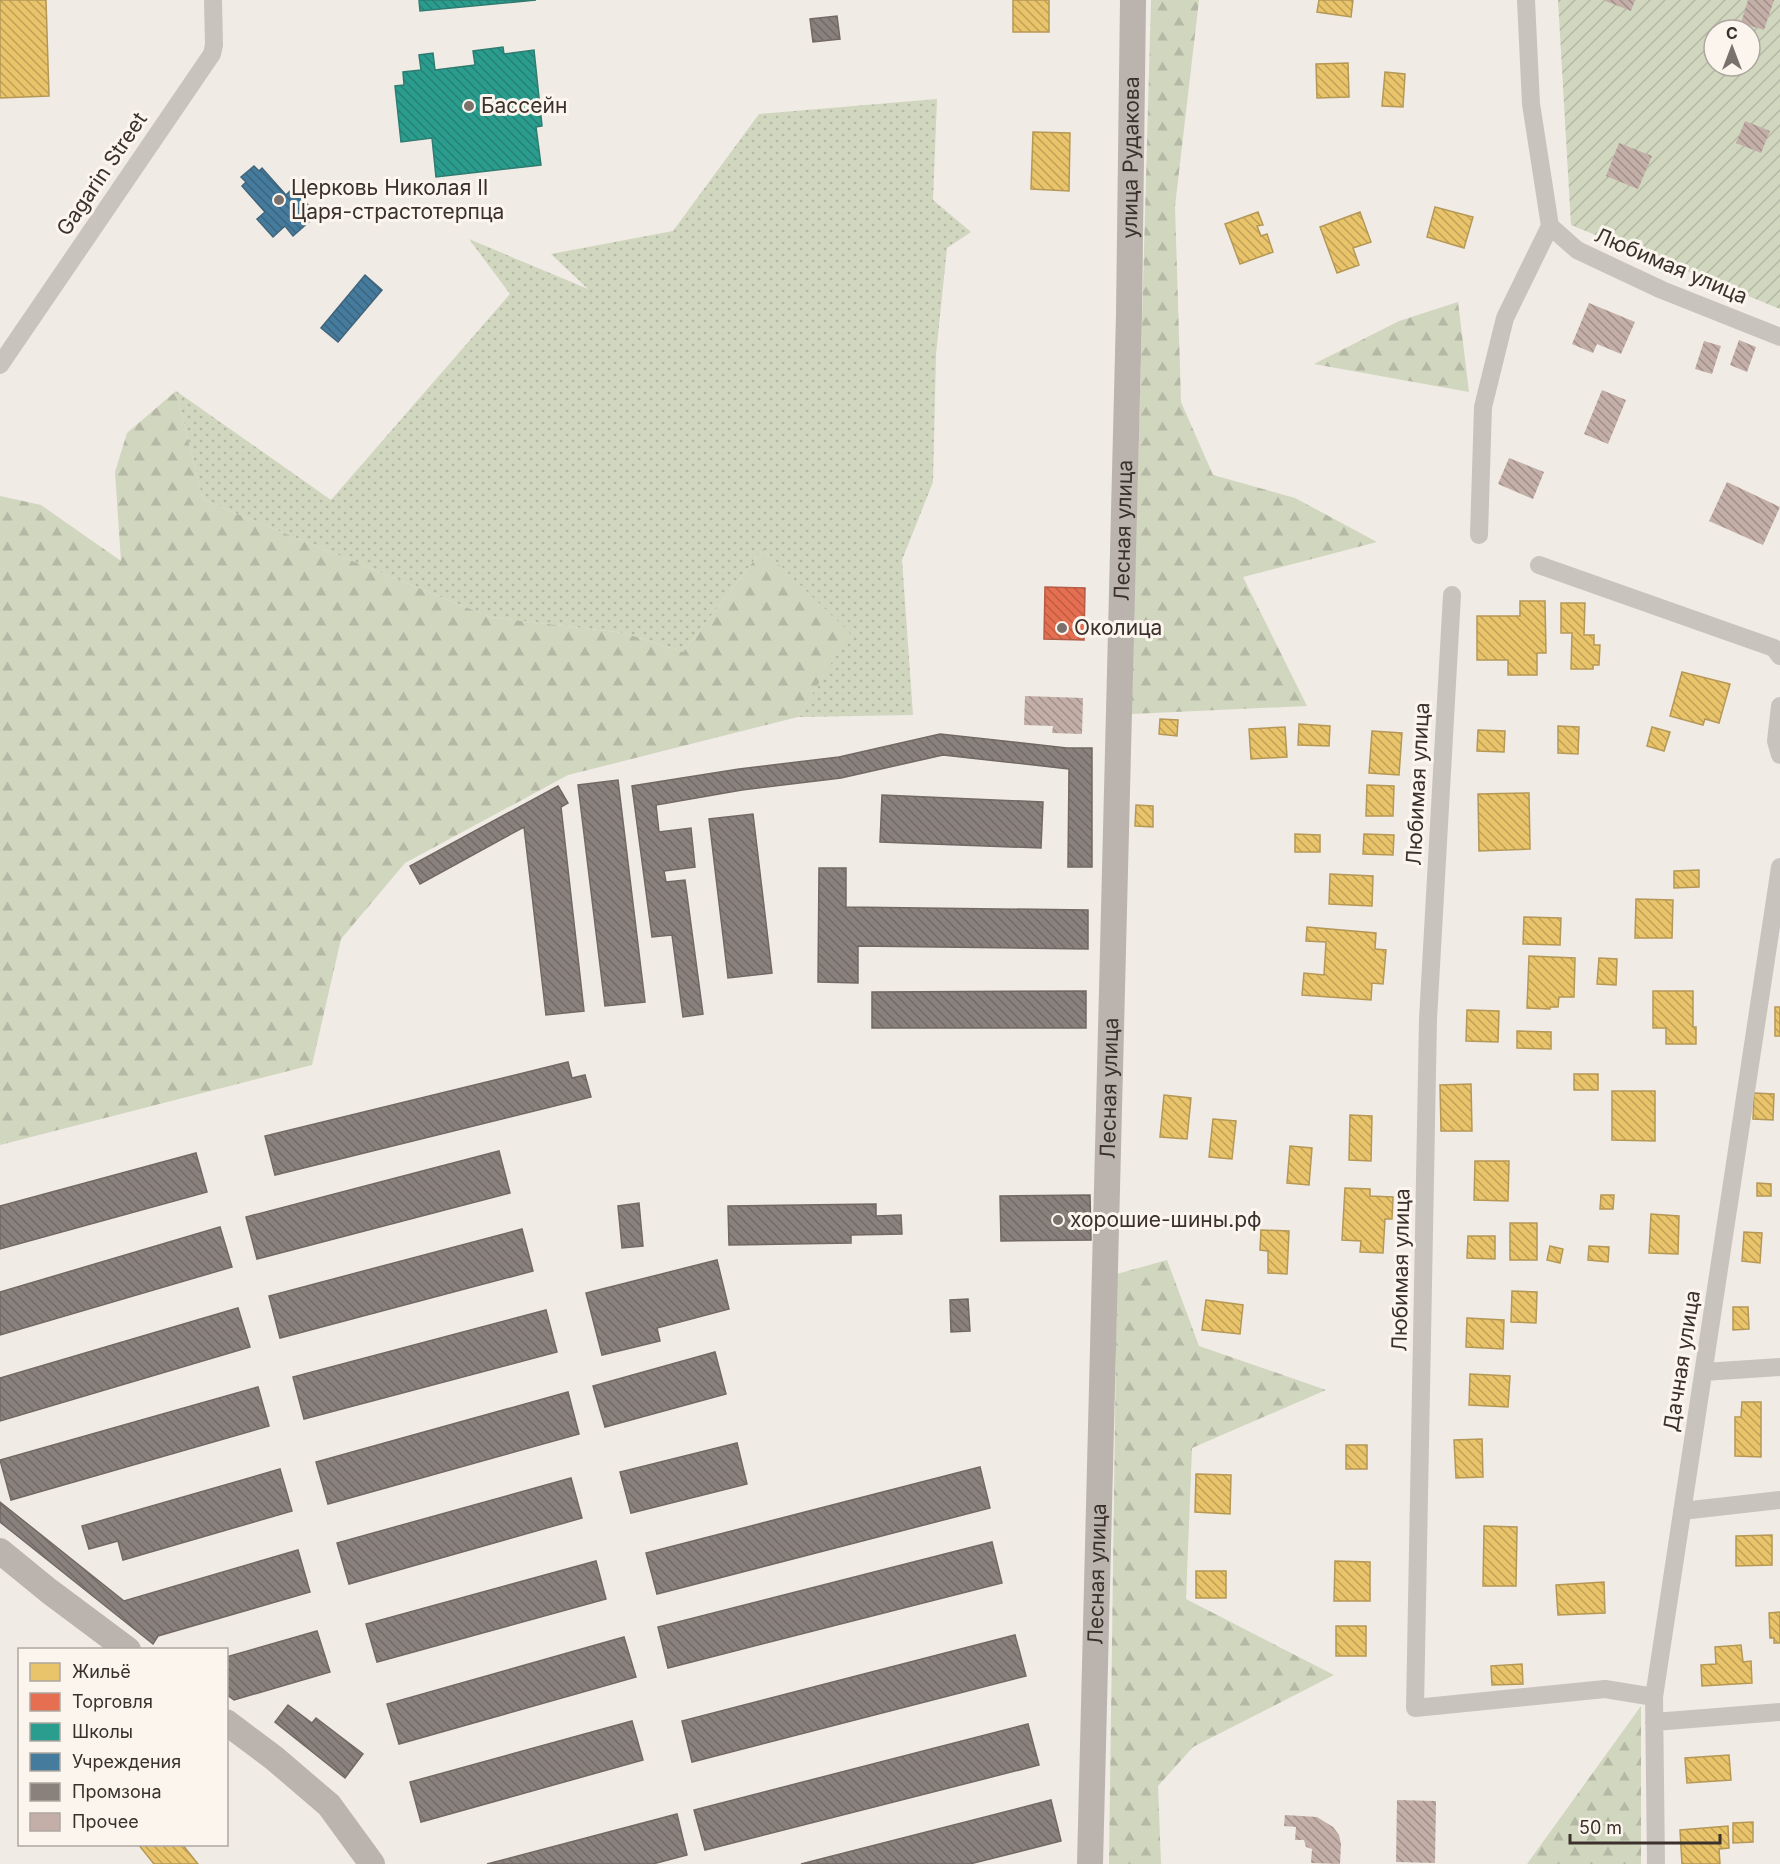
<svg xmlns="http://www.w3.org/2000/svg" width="1780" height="1864" font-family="Inter,sans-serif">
	<defs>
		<pattern id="grass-dots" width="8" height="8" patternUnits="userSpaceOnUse" patternTransform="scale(1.5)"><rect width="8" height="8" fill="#d1d6bf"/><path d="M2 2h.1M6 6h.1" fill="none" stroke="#b4b8a4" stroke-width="1.8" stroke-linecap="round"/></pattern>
		<pattern id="forest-firs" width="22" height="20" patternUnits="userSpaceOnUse" patternTransform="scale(1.5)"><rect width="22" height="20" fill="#d1d6bf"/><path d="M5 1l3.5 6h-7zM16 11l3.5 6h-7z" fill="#b4b8a4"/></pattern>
		<pattern id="garden-furrows" width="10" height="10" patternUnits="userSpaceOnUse" patternTransform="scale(1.5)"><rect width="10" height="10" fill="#d1d6bf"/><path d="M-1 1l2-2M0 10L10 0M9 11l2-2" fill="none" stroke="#b4b8a4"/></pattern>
		<pattern id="homes-back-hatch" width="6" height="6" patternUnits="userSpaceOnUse" patternTransform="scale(1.5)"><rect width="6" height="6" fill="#e9c46a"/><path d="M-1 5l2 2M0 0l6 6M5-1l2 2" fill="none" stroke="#bea057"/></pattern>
		<pattern id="shops-back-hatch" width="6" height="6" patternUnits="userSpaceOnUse" patternTransform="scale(1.5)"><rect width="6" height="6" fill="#e76f51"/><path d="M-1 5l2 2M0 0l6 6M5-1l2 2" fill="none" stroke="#bc5c43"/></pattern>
		<pattern id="schools-back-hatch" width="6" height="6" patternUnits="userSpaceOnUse" patternTransform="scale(1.5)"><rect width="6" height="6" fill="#2a9d8f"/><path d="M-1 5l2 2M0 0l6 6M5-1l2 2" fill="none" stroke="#258075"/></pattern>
		<pattern id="public-back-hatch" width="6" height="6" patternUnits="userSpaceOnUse" patternTransform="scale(1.5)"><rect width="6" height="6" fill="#457b9d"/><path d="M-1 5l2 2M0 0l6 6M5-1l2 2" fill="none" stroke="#3b6580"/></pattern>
		<pattern id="industry-back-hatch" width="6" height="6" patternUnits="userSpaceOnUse" patternTransform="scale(1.5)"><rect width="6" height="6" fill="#8a817c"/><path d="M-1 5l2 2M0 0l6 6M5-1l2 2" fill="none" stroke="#726a66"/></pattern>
		<pattern id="building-back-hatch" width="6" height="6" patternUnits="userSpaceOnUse" patternTransform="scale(1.5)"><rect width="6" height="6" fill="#c3afa7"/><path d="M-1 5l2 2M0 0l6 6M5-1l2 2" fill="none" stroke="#a08f88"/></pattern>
	</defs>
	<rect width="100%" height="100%" fill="#f0ebe5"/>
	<path fill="url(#grass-dots)" d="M937 99 933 200 971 232 947 248 936 354 933 482 902 560 913 715 798 717 849 633 763 549 683 652 624 633 490 617 203 500 176 391 331 500 510 294 469 239 588 289 551 254 673 231 759 114Z"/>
	<path fill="url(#forest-firs)" d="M1151 0H1199L1175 206 1181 402 1213 475 1295 498 1377 542 1243 577 1307 706 1131 714Z
		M1458 302 1469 392 1314 364 1399 321Z
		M176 391 203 500 490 617 624 633 683 652 763 549 850 633 798 717 568 775 405 863 341 939 312 1065 0 1145V496L41 505 121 561 115 472 127 433Z
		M1167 1260 1199 1346 1326 1390 1192 1448 1186 1599 1334 1675 1193 1747 1158 1786 1161 1864H1109L1117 1274Z
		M1641 1706V1864H1527Z"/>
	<path fill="url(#garden-furrows)" fill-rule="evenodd" d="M1558 0H1780V309C1711 280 1641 254 1571 225ZM1714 30H1750V66H1714Z"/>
	<path fill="url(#homes-back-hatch)" stroke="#b59857" stroke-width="1.5" d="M0 0H46L49 96 0 98Z
		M1013 0H1049V32H1013Z
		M1319 0H1353L1351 17 1317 12Z
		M1348 63 1349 97 1317 98 1316 64Z
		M1385 72 1405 74 1403 107 1382 106Z
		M1033 132 1070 133 1069 191 1031 189Z
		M1435 207 1473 217 1464 248 1427 237Z
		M1258 212 1263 225 1257 226 1261 236 1267 234 1273 252 1240 264 1225 224Z
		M1360 212 1371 242 1353 248 1359 265 1337 273 1320 227Z
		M1520 601H1545L1546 653H1537V675H1508V660H1477V616H1520Z
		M1561 603H1585L1584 635H1594V645H1600L1599 665H1593V669H1571L1572 633H1561Z
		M1682 672 1730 684 1719 723 1705 719 1703 725 1670 716Z
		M1160 719 1178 720 1177 736 1159 734Z
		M1299 724 1330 726 1329 746 1298 745Z
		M1558 726 1579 727 1578 754 1558 753Z
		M1285 727 1287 757 1251 759 1249 729Z
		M1652 727 1670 732 1664 751 1647 746Z
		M1478 730 1505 731 1504 752 1477 751Z
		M1372 731 1402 733 1399 775 1369 773Z
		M1367 785 1394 786 1393 816H1366Z
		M1529 793 1530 849 1479 851 1478 794Z
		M1136 805 1153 806V827L1135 826Z
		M1295 834 1320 835V852H1295Z
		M1364 834 1394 835 1393 855 1363 854Z
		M1699 870V887L1674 888V871Z
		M1330 874 1373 876 1372 906 1329 904Z
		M1636 899 1673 900 1672 938H1635Z
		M1524 917 1561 918 1560 945 1523 944Z
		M1307 927 1376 933 1375 949 1386 950 1383 984 1372 983 1371 1000 1302 995 1304 973 1324 975 1326 942 1306 941Z
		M1529 956 1575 958 1574 997H1559L1558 1007H1550V1009L1527 1008Z
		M1599 958 1617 959 1616 985 1597 984Z
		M1653 991H1693V1027H1696V1044H1666V1028H1653Z
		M1775 1007H1780V1036H1775Z
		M1467 1010 1499 1011 1498 1042 1466 1041Z
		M1517 1031 1551 1032V1049L1517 1048Z
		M1574 1074H1598V1090H1574Z
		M1471 1084 1472 1131H1441L1440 1085Z
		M1612 1091H1655V1141L1612 1140Z
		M1754 1093 1774 1094 1773 1120 1753 1119Z
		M1164 1095 1191 1098 1187 1139 1160 1137Z
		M1350 1115 1372 1116 1371 1161 1349 1160Z
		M1213 1119 1236 1121 1232 1159 1209 1157Z
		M1290 1146 1312 1148 1309 1185 1287 1183Z
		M1475 1161H1509L1508 1201 1474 1200Z
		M1757 1183 1771 1184V1196H1757Z
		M1345 1188 1370 1189V1196L1393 1197 1392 1219H1385L1383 1253 1360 1252 1361 1241 1342 1240Z
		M1601 1195H1614L1613 1209H1600Z
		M1651 1214 1679 1216 1678 1254 1649 1253Z
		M1510 1223H1537V1260H1510Z
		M1261 1230 1289 1231 1287 1274 1268 1273V1251L1260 1250Z
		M1744 1232 1762 1233 1760 1263 1742 1261Z
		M1468 1236H1495V1259L1467 1258Z
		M1550 1246 1563 1249 1560 1263 1547 1260Z
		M1589 1246 1609 1247 1608 1262 1588 1260Z
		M1512 1291 1537 1292 1536 1323 1511 1322Z
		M1206 1300 1243 1305 1240 1334 1202 1330Z
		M1733 1307H1748L1749 1329 1733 1330Z
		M1467 1318 1504 1320 1503 1349 1466 1347Z
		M1470 1374 1510 1376 1508 1407 1469 1405Z
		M1742 1402H1761V1457L1735 1456V1417H1741Z
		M1482 1439 1483 1477 1456 1478 1454 1440Z
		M1346 1445H1367V1469H1346Z
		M1196 1474 1231 1475 1230 1514 1195 1512Z
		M1484 1526 1517 1527 1516 1586H1483Z
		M1772 1535V1565L1736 1566V1536Z
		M1335 1561 1370 1562V1601H1334Z
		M1196 1571H1226V1598H1196Z
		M1604 1582 1605 1613 1558 1615 1556 1585Z
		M1780 1612V1643H1774V1638H1770L1769 1613Z
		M1336 1626H1366V1656H1336Z
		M1741 1645 1743 1662 1751 1661 1752 1683 1702 1686 1701 1665 1716 1664 1715 1647Z
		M1522 1664 1523 1684 1492 1685 1491 1666Z
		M1729 1755 1731 1780 1687 1783 1685 1758Z
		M1753 1822V1842L1733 1843V1823Z
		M1728 1826 1729 1848 1719 1849 1720 1864H1682L1680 1830Z
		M138 1844H182L198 1864H154Z"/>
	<path fill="url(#shops-back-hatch)" stroke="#b35c46" stroke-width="1.5" d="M1045 587 1085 588 1084 640 1044 639Z"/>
	<path fill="url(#schools-back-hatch)" stroke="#2f7c71" stroke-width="1.5" d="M419 0H536L420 11Z
		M503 47 504 54 534 50 542 126 536 127 541 165 436 177 432 138 401 142 395 86 404 85 403 72 421 70 419 55 433 53 435 70 475 65 473 51Z"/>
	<path fill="url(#public-back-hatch)" stroke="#42647b" stroke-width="1.5" d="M254 166 259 171 262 168 286 195 293 188 309 206 302 212 310 221 293 236 285 226 273 237 257 219 265 212 242 186 246 182 241 177Z
		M365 275 382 290 338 342 321 328Z"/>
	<path fill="url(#industry-back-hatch)" stroke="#726964" stroke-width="1.5" d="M837 16 840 39 813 42 810 19Z
		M940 734 1067 748H1092V867H1068L1069 769 943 755 841 778 742 790 656 805 659 832 691 828 695 867 664 871 666 882 685 880 703 1014 683 1017 672 935 652 937 632 786 739 769 839 757Z
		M618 780 645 1002 605 1006 578 785Z
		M558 786 568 803 561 807 584 1011 546 1015 524 827 420 884 410 866Z
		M882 795 1043 802 1041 848 880 842Z
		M753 814 772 973 728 978 709 819Z
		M819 868H846V907L1088 910V949L858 946V983L818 982Z
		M1086 991V1028H872V992Z
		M568 1062 572 1078 585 1075 591 1097 275 1175 265 1136Z
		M499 1151 510 1193 257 1259 246 1217Z
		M196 1153 207 1192 0 1249V1206Z
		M1090 1195 1091 1240 1001 1241 1000 1196Z
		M639 1203 643 1246 622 1248 618 1206Z
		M876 1204V1216L901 1215 902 1234 851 1235V1243L729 1245 728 1206Z
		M220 1227 232 1267 0 1335V1292Z
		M522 1229 533 1271 280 1338 269 1296Z
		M717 1260 729 1309 657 1328 660 1341 602 1355 586 1293Z
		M968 1299 970 1331 951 1332 950 1300Z
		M238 1308 250 1347 0 1421V1378Z
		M546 1310 557 1352 304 1419 293 1377Z
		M715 1352 726 1394 605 1427 593 1386Z
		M258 1387 269 1426 11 1500 0 1460Z
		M568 1392 579 1434 328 1504 316 1462Z
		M737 1443 747 1484 631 1513 620 1472Z
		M980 1467 990 1508 657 1594 646 1553Z
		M280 1469 292 1511 123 1560 118 1541 89 1549 82 1526Z
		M571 1478 582 1518 349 1584 337 1543Z
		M0 1502 124 1601 298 1550 310 1592 158 1636 153 1644 0 1522Z
		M992 1542 1002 1583 668 1668 658 1627Z
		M596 1561 606 1599 377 1662 366 1624Z
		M317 1631 330 1672 234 1700 226 1694V1657Z
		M1015 1635 1026 1676 692 1762 682 1721Z
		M624 1637 636 1677 399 1744 387 1704Z
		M288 1705 312 1723 316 1718 363 1754 345 1778 275 1722Z
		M632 1721 643 1760 421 1822 410 1782Z
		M1028 1724 1039 1765 705 1850 694 1810Z
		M1051 1800 1061 1841 970 1864H801Z
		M677 1814 687 1855 653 1864H487Z"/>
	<path fill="url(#building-back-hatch)" d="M1603 0H1635L1631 11Z
		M1748 0H1774L1764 30 1741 23Z
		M1745 121 1770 131 1761 153 1736 143Z
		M1619 143 1652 156 1638 189 1606 176Z
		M1589 303 1635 322 1621 354 1597 344 1593 353 1572 344Z
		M1739 340 1756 347 1747 372 1730 365Z
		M1704 341 1721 346 1712 374 1695 369Z
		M1602 390 1626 400 1608 444 1584 434Z
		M1509 458 1544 472 1533 499 1498 484Z
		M1727 482 1780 507 1763 545 1709 521Z
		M1025 696 1083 698 1082 734 1052 733 1053 726 1024 725Z
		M1397 1800 1436 1801 1435 1863 1396 1862Z
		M1285 1815 1317 1817 1333 1827 1339 1835 1341 1844 1340 1864 1311 1863 1312 1849 1306 1847 1304 1840H1295L1296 1827 1284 1826Z"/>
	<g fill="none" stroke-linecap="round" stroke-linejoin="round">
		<path stroke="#c9c3be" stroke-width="18" d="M1550 226 1577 250 1662 290 1780 337
			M0 365 212 54 214 45 213 0
			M1479 535 1483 407 1505 318 1550 226 1531 104 1526 0
			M1539 565 1774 648 1780 656
			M1452 595 1428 1019 1415 1708 1605 1689 1654 1697
			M1780 706 1776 741 1780 755
			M1704 1372 1780 1367
			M1682 1511 1780 1500
			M1654 1722 1780 1712
			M1656 1864 1654 1697 1780 867"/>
		<g stroke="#bab3ae" stroke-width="26">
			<path d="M0 1551 49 1591 128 1650"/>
			<path d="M226 1722 274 1758 329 1805 372 1864"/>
			<path id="s1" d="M1090 1864 1129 314 1133 0"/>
		</g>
	</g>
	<g fill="#7a716c" stroke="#fbf5ee" stroke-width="2">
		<circle cx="469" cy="106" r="6"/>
		<circle cx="279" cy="200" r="6"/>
		<circle cx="1062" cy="628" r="6"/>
		<circle cx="1058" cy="1220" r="6"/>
	</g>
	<g text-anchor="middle" stroke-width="6" stroke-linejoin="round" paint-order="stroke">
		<g font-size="21" fill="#3b302b" stroke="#fbf5ee" text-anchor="start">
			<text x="481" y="113">Бассейн</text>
			<text x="291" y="195">Церковь Николая II<tspan x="291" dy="24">Царя-страстотерпца</tspan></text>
			<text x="1074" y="635">Околица</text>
			<text x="1070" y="1227">хорошие-шины.рф</text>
		</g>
		<g font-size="21" fill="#3b302b" stroke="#fbf5ee">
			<text dy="7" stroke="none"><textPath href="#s1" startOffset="1707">улица Рудакова</textPath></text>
			<text transform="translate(102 174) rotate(-56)" y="7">Gagarin Street</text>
			<text transform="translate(1671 266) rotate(23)" y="7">Любимая улица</text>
			<text dy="7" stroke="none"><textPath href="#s1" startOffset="1334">Лесная улица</textPath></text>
			<text transform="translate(1418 784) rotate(-87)" y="7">Любимая улица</text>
			<text dy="7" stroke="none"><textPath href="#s1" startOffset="776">Лесная улица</textPath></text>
			<text transform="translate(1401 1270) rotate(-89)" y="7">Любимая улица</text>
			<text transform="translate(1682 1361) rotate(-81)" y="7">Дачная улица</text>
			<text dy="7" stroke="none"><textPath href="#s1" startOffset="290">Лесная улица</textPath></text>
		</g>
	</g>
	<rect x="18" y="1648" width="210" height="198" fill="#fbf5ee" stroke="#aea6a0" stroke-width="1.5"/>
	<rect x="30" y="1663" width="30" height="18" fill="#e9c46a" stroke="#aea6a0" stroke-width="1.5"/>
	<text x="72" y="1678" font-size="18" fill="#3b302b">Жильё</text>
	<rect x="30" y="1693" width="30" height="18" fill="#e76f51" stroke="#aea6a0" stroke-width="1.5"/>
	<text x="72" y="1708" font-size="18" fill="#3b302b">Торговля</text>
	<rect x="30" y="1723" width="30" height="18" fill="#2a9d8f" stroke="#aea6a0" stroke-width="1.5"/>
	<text x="72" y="1738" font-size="18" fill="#3b302b">Школы</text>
	<rect x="30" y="1753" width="30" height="18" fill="#457b9d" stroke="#aea6a0" stroke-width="1.5"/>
	<text x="72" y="1768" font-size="18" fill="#3b302b">Учреждения</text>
	<rect x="30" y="1783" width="30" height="18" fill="#8a817c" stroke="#aea6a0" stroke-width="1.5"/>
	<text x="72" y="1798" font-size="18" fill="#3b302b">Промзона</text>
	<rect x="30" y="1813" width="30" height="18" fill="#c3afa7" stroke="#aea6a0" stroke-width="1.5"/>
	<text x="72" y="1828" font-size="18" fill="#3b302b">Прочее</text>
	<g transform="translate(1732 48)"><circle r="28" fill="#fbf5ee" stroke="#aea6a0" stroke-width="1.5"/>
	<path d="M0-4.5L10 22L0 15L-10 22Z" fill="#7a716c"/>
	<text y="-9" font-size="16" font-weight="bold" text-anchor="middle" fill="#3b302b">С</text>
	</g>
	<path d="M1570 1834v9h150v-9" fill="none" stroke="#3b302b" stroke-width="3"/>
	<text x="1579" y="1834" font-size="18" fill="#3b302b" stroke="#fbf5ee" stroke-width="4.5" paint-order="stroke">50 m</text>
</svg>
